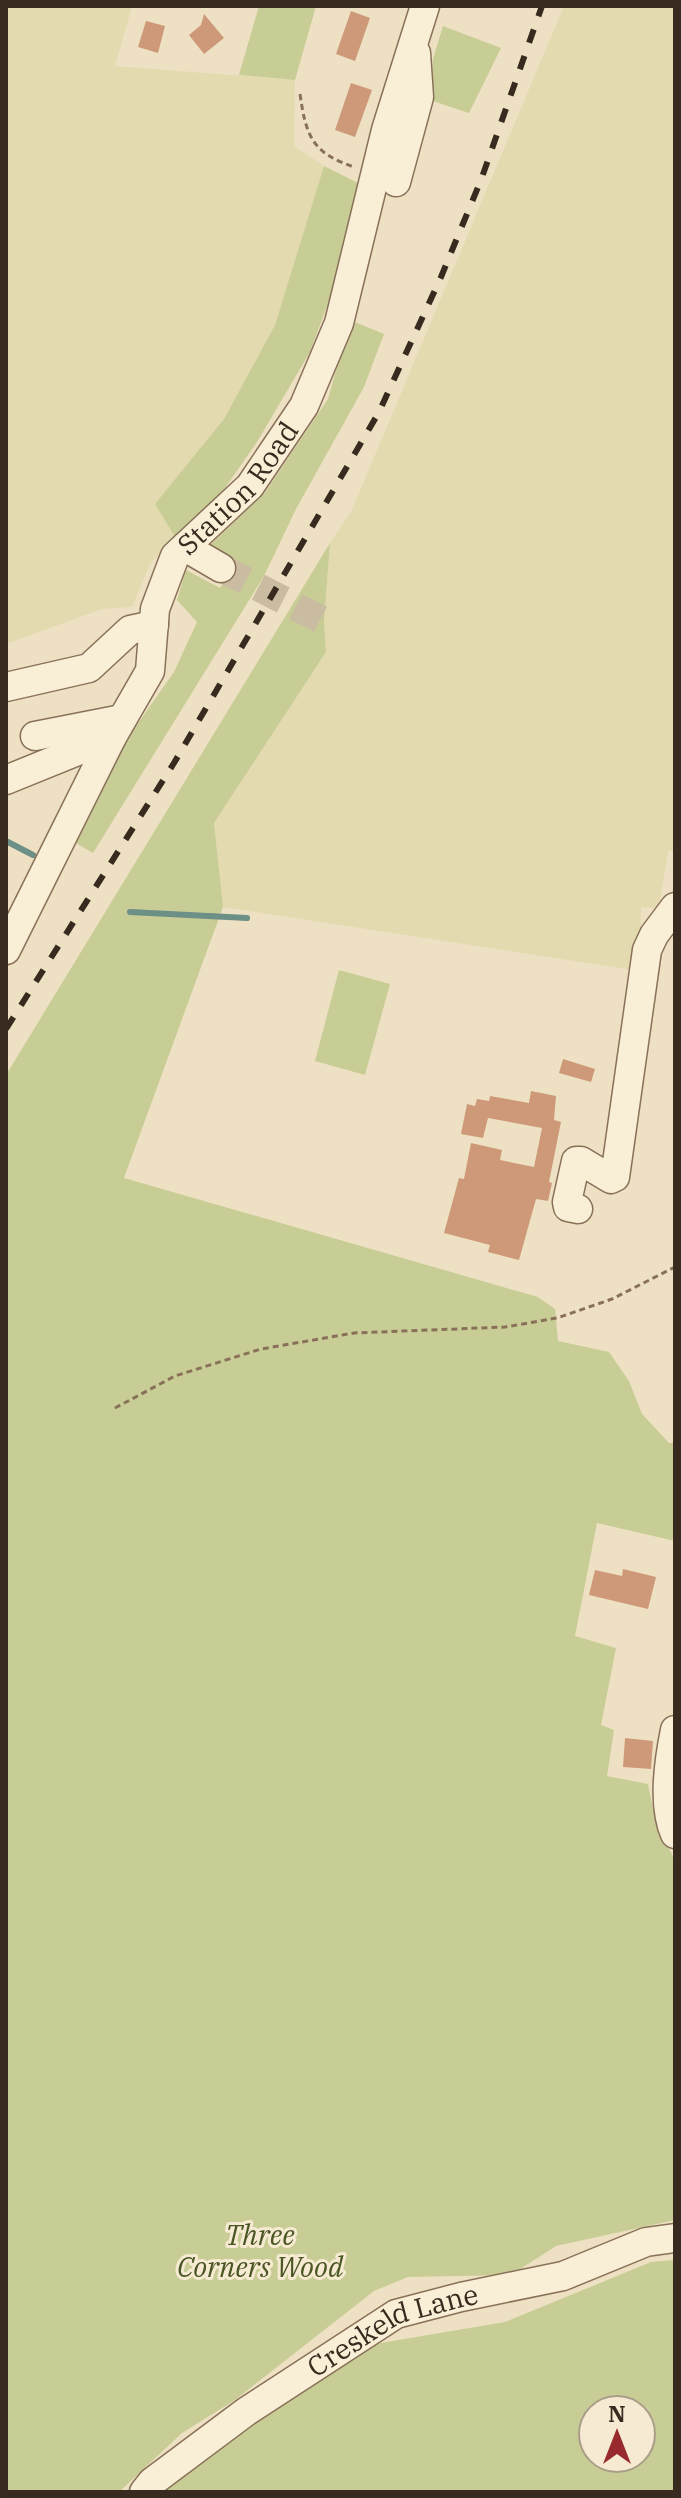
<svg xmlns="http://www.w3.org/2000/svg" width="681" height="2498" font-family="'IBM Plex Serif',serif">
	<rect width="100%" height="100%" fill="#eee0c2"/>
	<path fill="#e4dab0" d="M6 6H132L115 66 295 80 294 146 324 166 275 325 224 419 156 504 177 540 151 562 132 607 102 609 6 644Z
		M564 6H675V851H668L659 909 641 907 640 971 223 907 214 823 326 652 324 621 330 543 351 512Z"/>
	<path fill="#c8cd96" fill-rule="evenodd" d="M259 6H316L295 80 239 75Z
		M443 26 501 48 469 113 430 100 433 59Z
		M324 166 362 185 332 292 310 352 257 442 225 488 177 540 155 504 224 419 275 325Z
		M350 320 384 334 364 387 296 509 264 576 93 853 74 842 122 746 174 672 197 622 177 600 186 570 220 588 238 562 210 545 264 494 328 399Z
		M330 543 324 621 326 652 214 823 223 907 124 1178 538 1297 555 1309 558 1341 609 1352 629 1381 642 1414 669 1443H675V1541L597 1523 575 1636 616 1648 601 1725 614 1730 607 1776 648 1784 655 1819 675 1861V2220L556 2246 511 2275 408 2277 374 2291 235 2400 182 2433 119 2492H6V1075Z
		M339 970 390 984 365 1075 315 1061Z
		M675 2260V2492H160L173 2477 369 2345 505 2322 651 2262ZM593 2410H641V2458H593Z"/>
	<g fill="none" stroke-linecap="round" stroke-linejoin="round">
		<path stroke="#6c8f86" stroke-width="6" d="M6 841 33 855
			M130 912 247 918"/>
	</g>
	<path fill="#cd9978" d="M351 11 370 18 355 61 336 54Z
		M204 14 224 38 204 54 189 35 201 25Z
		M146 21 165 26 158 53 138 47Z
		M351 83 372 90 355 137 335 130Z
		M563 1059 595 1069 591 1082 559 1073Z
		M531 1091 556 1096 554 1120 561 1122 549 1182 552 1183 548 1201 536 1199 519 1260 488 1252 490 1245 444 1233 459 1178 464 1179 471 1143 502 1150 500 1160 534 1167 542 1128 488 1118 483 1138 461 1134 467 1104 475 1106 477 1099 489 1101 490 1096 529 1103Z
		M623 1569 656 1577 648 1609 589 1595 595 1570 622 1576Z
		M625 1738 653 1741 651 1769 623 1767Z"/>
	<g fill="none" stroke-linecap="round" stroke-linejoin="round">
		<path stroke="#cabca1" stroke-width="28" stroke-dasharray="28 14" stroke-linecap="butt" d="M221 568 324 621"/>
		<g stroke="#897159" stroke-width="31">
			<g id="minor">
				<path d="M396 182 419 97 416 53"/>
				<path d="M185 547 221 568"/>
				<path d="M6 687 89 668 130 630 154 625"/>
				<path d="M35 736 122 719"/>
				<path d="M6 780 112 737"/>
				<path id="s1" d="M6 950 112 737 150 671 155 609 175 556 250 486 304 406 339 323 386 130 425 6"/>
				<path d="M578 1209 568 1207 567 1202 576 1161H581L611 1179 615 1177 647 950 654 935 675 907"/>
				<path d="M675 1730C669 1760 662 1805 675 1834"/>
				<path id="s2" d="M144 2492 152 2482 247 2411 396 2314 461 2297 563 2276 646 2242 675 2238"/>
			</g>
		</g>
		<path stroke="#897159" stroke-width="3" stroke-dasharray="6 4" stroke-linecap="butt" d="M300 94C306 136 312 153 354 167
			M115 1408 175 1376 261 1349 354 1333 505 1327 557 1318 612 1299 675 1267"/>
		<use href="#minor" stroke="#f9eed6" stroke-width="28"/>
		<path stroke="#382a1e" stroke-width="6" stroke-dasharray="14 14" stroke-linecap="butt" d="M6 1029 174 763 379 412 441 277 481 180 542 6"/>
	</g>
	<g text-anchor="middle" stroke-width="6" stroke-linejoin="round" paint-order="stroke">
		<g font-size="28" fill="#382a1e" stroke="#f6ebd2">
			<text dy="10" stroke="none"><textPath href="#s1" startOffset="526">Station Road</textPath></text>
			<text dy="10" stroke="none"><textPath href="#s2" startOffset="300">Creskeld Lane</textPath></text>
		</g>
		<g font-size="28" font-style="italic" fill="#4a5524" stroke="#f6ebd2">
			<text x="260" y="2245">Three<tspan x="260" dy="32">Corners Wood</tspan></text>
		</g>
	</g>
	<rect width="681" height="2498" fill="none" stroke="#382a1e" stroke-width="16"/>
	<g transform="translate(617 2434)"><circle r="38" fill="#f6ebd2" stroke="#aa9e8a" stroke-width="2"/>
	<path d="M0-6L14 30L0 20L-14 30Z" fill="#98292c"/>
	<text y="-12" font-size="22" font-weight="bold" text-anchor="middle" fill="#382a1e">N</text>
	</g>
</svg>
